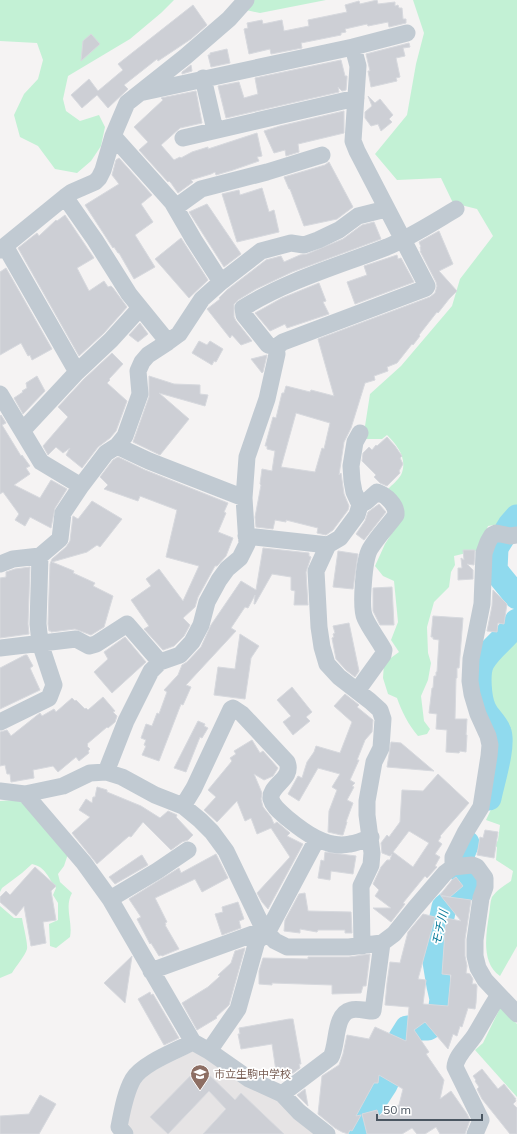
<svg xmlns="http://www.w3.org/2000/svg" width="517" height="1134" font-family="Mulish,'Noto Sans JP',sans-serif">
	<rect width="100%" height="100%" fill="#f5f3f3"/>
	<path fill="#e6e4e5" d="M197 1049 269 1093 320 1134H134L127 1128 134 1090 141 1079 151 1072Z"/>
	<path fill="#c3f1d5" d="M0 0H174L161 13 130 39 68 76 63 99 66 111 80 121 99 115 105 127 101 146 91 161 77 173 55 169 38 146 20 137 14 115 24 94 38 79 43 60 37 43 0 41Z
		M251 0H326L260 13 246 10Z
		M413 0H517V521L488 526 479 550 454 556 455 565 451 572 449 587 434 602 427 627 428 653 431 663 428 680 421 696 424 721 430 729 427 734 418 736C408 724 402 712 397 698L388 694 383 678 384 663 399 652 391 640 398 622 394 581 383 576 375 566 385 544 399 522 388 489C392 485 398 480 401 475 408 459 398 446 387 435L382 439H363L370 394 401 366 452 306 460 279 493 236 477 209 453 203 441 178 397 180 375 154 407 115 416 64 424 33Z
		M517 634V946L500 976C481 963 486 935 489 915 490 910 490 902 492 897 497 890 503 886 511 881L513 871 496 860 497 847 495 846 498 840 500 825 486 820 495 801 506 736 494 709 485 676 492 657 511 643Z
		M15 800 27 804 68 854 64 866 58 874 60 882 72 893C64 907 73 922 70 937L56 948 50 946 49 924 58 920V903L53 895 56 888C48 878 46 867 32 864L22 873 2 888 0 892V801Z
		M0 906 14 918H22C23 925 28 943 27 949 25 956 16 966 12 973L0 978Z
		M501 1006 517 1024V1097L475 1050 483 1043Z"/>
	<g fill="none" stroke-linecap="round" stroke-linejoin="round">
		<path stroke="#90daee" stroke-width="25" d="M517 517 510 525 496 548 495 570 517 597
			M489 798C492 783 504 745 499 732 496 723 487 717 484 709 479 699 477 673 482 663 490 647 511 635 517 621
			M361 1134 359 1121 363 1115 372 1105 385 1085 393 1068 397 1044 407 1028H428L439 1021 442 999 439 986 434 956 444 907 463 891 466 886 460 860 467 843"/>
	</g>
	<path fill="#cdcfd5" stroke="#d7d9de" fill-rule="evenodd" d="M377 0 378 4 395 2V6L398 5 399 8H402L403 19H406V23L389 27 388 22 368 26 367 24 345 29 346 32 341 33V35L301 43 302 48 271 54 270 49 249 54 244 29 248 28 247 23 262 20 263 24 282 20 284 31 309 26 308 20 347 12 345 5 359 1 360 4Z
		M193 5 207 25 191 39 158 61 157 59 124 85 128 89 108 108 97 95 82 108 71 95 89 79 98 91 123 70 118 64Z
		M91 34 100 44 81 61 83 41Z
		M409 43 410 47 403 48 405 56 396 58 400 77 396 78 397 81 371 87 368 71H370L366 54Z
		M227 49 230 63 211 67 208 55H210V53Z
		M341 60 345 76H347V78L346 90 342 91 338 87 339 92 226 118 218 86 239 82 244 98 258 94 255 78Z
		M191 65 192 71 182 74V72Z
		M196 91 202 123 180 128 161 145 174 160 180 157 181 158 192 152 208 147V149L257 133 262 156 257 157 259 161 233 170 216 175 215 172 211 174 191 180 193 182 178 193 171 183 169 181 168 182 139 150 148 142 134 127 163 100 161 98Z
		M368 96 375 103 380 99 393 115 389 119 392 122 381 131 378 124 371 126 365 118V112L372 106Z
		M344 111V133L298 144 299 152 286 156 285 150 274 153 264 131 280 126Z
		M119 158 152 195 141 204 153 222 135 235 155 267 134 279 119 253H118L114 247 113 248 85 205 119 184 112 175 116 160Z
		M329 162 353 207 337 219 304 226 290 189H289L284 177 325 165Z
		M262 188 269 212 274 210 279 232 237 242 222 194 239 190 240 195Z
		M207 204 241 254 224 267 189 212Z
		M65 215 94 258 77 268 89 291 104 281 108 287 111 286 113 288 127 307 104 333 79 356 18 248 37 233 39 236 56 220 57 221Z
		M374 222 381 239 292 272 256 289 238 300 234 304V317L236 321 252 341 241 345 232 335 230 338 207 309 220 299 219 298 227 290 266 260 281 256 284 262 300 255 307 254 343 239 362 225Z
		M439 231 453 264 439 271 457 291 449 299 438 313 437 312 419 335 420 336 413 345 412 344 397 363 387 367 388 371 374 376 375 380 365 383 351 428 344 442 339 475 341 473 344 494 349 506 348 510 333 530 326 535 317 533 318 528 286 520V522L275 520 273 529 256 527 255 517 261 485 260 484 262 469 272 471 275 451 267 449V446H265L273 417 276 418 282 393H284L286 386 310 392 311 390 334 396 318 339 430 297 435 293 437 286 436 282 420 251H421L420 247H421L419 242ZM296 413 330 423 324 449 322 448 315 472 281 467Z
		M181 238 208 280 189 298 155 259Z
		M397 255 398 259 401 258 414 282 355 304 347 282 367 275 364 266Z
		M6 268 52 349 32 360 30 355 28 356 21 343 0 355V272Z
		M319 283 326 301 323 302 329 314 287 328 285 324 270 331 255 313 282 298Z
		M140 323 148 334 138 342 129 335Z
		M199 341 207 345 210 341 223 349 216 362 214 361 212 365 192 353Z
		M112 353 123 364 109 379 110 380 107 383 127 401 116 431 110 438 98 447 82 468 66 455 70 448 63 453 56 447 48 455 43 446 68 417 58 407 84 379Z
		M267 355 263 372 262 373 251 359Z
		M37 376 45 391 23 414 14 398 23 392 22 391 27 388 26 383Z
		M149 376 174 384 200 385V394L208 395 205 406 159 393 189 419 160 455 133 442 149 397Z
		M1 415 6 423 2 425 21 456 22 455 30 466 26 468 30 474 14 485 40 498 51 480 67 489 55 508 51 528 30 517 25 526 15 520 19 514 3 492 0 494V416Z
		M387 437 395 446 402 456 400 458 403 464 399 471 400 473 387 486 380 483 374 477 376 475 362 461 363 453 369 447 372 450 376 445 377 446Z
		M118 457 145 470 228 503 224 512 226 513 218 532 233 538 226 556 217 566H215L198 597 195 607 183 618 190 625 184 636 174 646 163 650 144 629 149 626 131 600 151 586 146 579 159 569 183 601 199 566 166 557 177 510 140 496 138 501 104 489 108 485 100 477 113 460Z
		M92 501 122 519 100 547 97 545 87 552 52 562 74 571 73 573 95 583 93 586 113 596 104 627 91 635 75 629 51 632V631H49L48 624 50 564 52 559 66 547 70 541 73 516 78 519Z
		M379 504 386 512 364 540 356 534 365 521 368 512Z
		M263 548 309 553V556L311 557 306 572 308 605H294L295 591 291 590V577L272 574 255 604H254L255 595 248 608 245 607 231 628 236 631 186 685 191 687 183 705 181 704 159 761 142 755 146 746 144 745 146 740 141 738 146 724 152 726 157 713 159 714 167 692 164 690 178 675 182 665 187 662 201 647 211 625 241 581 256 590Z
		M463 550H475L474 565 467 564 473 570V579L458 580V568H462L461 558 464 560Z
		M338 551 358 554 353 589 333 587Z
		M30 567 28 624 29 634 0 638V578L6 577V572L15 569Z
		M392 587 394 625H380L373 611V588Z
		M493 590 507 604 504 624 498 623 497 632 487 631 492 606Z
		M433 616 463 618 459 668H457V678H456L455 719H467L466 735H467L466 752 460 751 459 753 446 752 447 730 436 729 437 714 429 713 432 688H433L434 676H436V672H437L439 640 433 639V637H431Z
		M349 623 359 671 355 677 346 670 336 659 332 638 334 637 333 634 335 633 333 626Z
		M240 634 259 646 251 658 245 699 214 695 218 667 235 669Z
		M125 637 146 662 112 693 94 672 108 659 104 652Z
		M25 655H27L33 666 30 668 40 690 0 709V668Z
		M292 687 312 712 306 717 310 721 293 735 283 722 291 716 277 700Z
		M345 694 359 705 357 707 373 720 372 732 365 740 357 760H359L350 780 355 783 352 786 354 787 347 800 353 803 346 822H347L343 835H341L328 832 329 811 337 790 332 787 340 774 318 768 299 801 288 794 298 776 302 778 307 762 314 752 316 746 340 753 352 722 334 706Z
		M103 697 115 711 113 712 117 716 115 722 108 728 107 727 87 744 88 745 87 746 90 749 88 751 89 753 79 761 76 757 58 772 53 766 33 770 34 778 11 782 10 774H7L5 765 0 766V732L7 730 11 736 40 713 42 716 54 709 56 712 72 698 75 701 76 700 85 709 86 708 88 710Z
		M198 721 205 724 204 726 208 728 202 738 200 737 186 772 174 768Z
		M252 740 260 753 263 751 278 768 273 776 264 780 254 774 262 793 261 799 263 807 271 817 274 824 277 822 290 833 287 836 303 844 268 909 262 902 257 893 290 857 271 828 257 834 251 818 245 821 237 801 217 822 204 810 216 797 208 790 232 761 230 758 236 754 234 751Z
		M391 742 401 743 434 771 387 767Z
		M438 774 469 803 440 836 441 837 438 841 442 844 435 854 440 857 435 866 437 867 427 878 425 876 403 903 405 904 391 922 373 908H391L375 896 379 890 373 884 381 867 387 860H390L392 854 390 856 382 853 381 843 387 835 389 837 400 822 402 790 423 791ZM409 831 429 843 413 867 393 852Z
		M97 787 107 790V792L141 806 160 818 168 811 177 815 176 817 193 835 188 840 182 842 171 850 143 822 131 837 129 836 97 864 72 833 90 817 79 810 86 799 92 803 93 797H95Z
		M485 830 498 832 494 858 477 855 480 837 483 838Z
		M325 852 356 856 353 874 331 871 330 880 318 878 321 860 324 861Z
		M216 854 228 878 202 892 195 879 155 898 167 922 165 923 166 925H165L179 949 162 956 161 955 159 956 151 943 150 944 137 919 141 917 129 899 179 868 181 873Z
		M142 855 148 865 115 884 109 877 140 856Z
		M35 867 56 886 51 891 56 920 43 922 46 943 31 946 24 906 16 916 0 902V897L6 891 10 895Z
		M456 877 463 886 450 897 440 895 452 880Z
		M305 893 308 911 351 912 352 933H345V930H318L317 932 300 929V933L284 931 285 920 299 894Z
		M441 896 471 900 465 939V956L467 966 466 973 470 974 473 979 472 984H476L477 986 476 1003 475 1009 468 1008 462 1027 460 1026 457 1036 453 1034 448 1049 425 1022 414 1030 429 1052 426 1054 444 1080 440 1099 451 1091 467 1114 470 1120 465 1134H440L436 1127 425 1134H417L412 1128 402 1134H367L362 1114 377 1110 379 1116 399 1105 403 1089 379 1075 378 1083H374L356 1116 361 1115 352 1131 350 1130 348 1134 342 1132 335 1128 318 1114 322 1076 339 1065 343 1054 347 1035 369 1039 375 1027 406 1041 409 1007 385 1005 387 983 390 962 400 963 408 932 423 914 435 917 418 979 426 980 423 1004 448 1006 451 975 442 974 446 918 461 921Z
		M238 902 244 919 239 921 241 928 222 935 215 914 223 912 222 907Z
		M245 948 229 1005 216 1017 217 1018 197 1030 182 1003 208 987 218 978 220 976 218 975 231 963 235 951Z
		M370 954 366 986H363L361 993 332 994V985L272 983V985L259 984V971L263 958 308 959V957H349Z
		M132 956 128 983 125 1003 104 983Z
		M150 992 151 995 153 994 179 1038 164 1045 138 999Z
		M289 1019H293L301 1064H299L300 1068 288 1077 277 1078 272 1044 241 1049 238 1034H240L239 1028Z
		M200 1066 235 1100 241 1093 284 1134H203L226 1109 209 1091 168 1134 150 1117Z
		M482 1069 498 1089 504 1084 516 1099H515L516 1101 513 1104 517 1108V1134H510L482 1099 477 1089 479 1087 475 1081 476 1080 473 1076Z
		M305 1089 308 1106 297 1095Z
		M40 1095 56 1104 39 1134H0V1116L29 1114Z"/>
	<g fill="none" stroke-linecap="round" stroke-linejoin="round">
		<path stroke="#c1cad2" stroke-width="17" d="M353 47 358 66 353 141 357 151C380 196 404 241 427 286L426 288 283 342 276 347 268 345 244 315 243 308C288 280 338 266 387 247 411 237 434 222 456 209
			M203 78 215 130
			M144 92 353 47 407 33
			M113 136 172 202 194 240 221 282
			M183 138 356 98
			M65 197 95 240 129 294 168 342
			M176 207 201 189 267 172 322 155
			M5 246 77 372
			M0 250 65 197 72 192 95 182 99 178 103 170 113 136 127 103 185 57 229 19 246 0
			M0 394 41 462 81 486
			M22 431 77 372 111 340 140 308
			M360 433 355 442 351 466 352 481 354 492 360 505 357 515 340 538 328 545 316 571 319 627 322 647 327 664 339 677 370 701 380 710 383 719 381 748 374 762 367 801V815L372 853 371 865 361 886 362 946
			M117 446 149 461 244 498
			M246 536 328 545
			M0 564 13 559 40 556 60 539 63 513 81 486 106 453 117 446 125 436 140 394 138 371 142 362 148 355 168 342 179 334 202 299 221 282 261 251 291 243 304 245 318 240 339 230 358 216 386 209
			M0 648 76 639 89 646 96 644 127 624 160 662
			M357 691 383 655 384 650C378 639 370 629 365 618 360 608 364 559 370 549 377 537 388 526 396 515 397 505 386 495 377 492L367 501 360 505
			M0 722 49 698 54 685 40 643 38 624 40 556
			M106 772 126 721 151 671 160 662 180 655 192 642 201 625 207 602 219 580 227 569 240 558 247 544 244 498 247 457 267 399 277 354 276 347
			M0 791 25 794 63 786 90 773 106 772 122 777 155 795 183 806 200 820 212 832 226 851 264 930 275 941 287 947H349L382 943 394 934 415 908 445 873 453 867 472 865 477 867 485 878V887L481 898 475 940V956L478 968 485 980 517 1014
			M25 794 84 863 110 899 193 1042 209 1051 249 1079 282 1094 299 1112 327 1134
			M183 806 194 788 231 709 233 708 242 714 287 762C294 779 269 785 271 799 273 807 282 813 287 818 304 832 326 849 350 844 357 843 364 840 371 837
			M453 867V857L465 833 481 807 489 756 490 745 488 736 478 714 472 694 470 681 471 659 482 604 484 553 488 542 492 535 496 533 510 536 517 535
			M110 899 157 871 188 850
			M151 971 264 930
			M209 1051 238 1009 257 941 267 933 317 839
			M282 1094 331 1057C338 1044 334 1014 351 1010 357 1008 367 1011 373 1011L382 943
			M125 1134 119 1127C122 1112 125 1093 133 1079 143 1063 176 1051 193 1042
			M475 1134 481 1120 455 1067C456 1055 468 1046 475 1035 483 1022 490 1008 499 995"/>
	</g>
	<defs>
		<g id="school-pin" transform="scale(1)"><path d="M0 17L-7.5 6A9.5 9.5 0 1 1 7.5 6Z" fill="#8d6e63" stroke="#fff"/><path d="M0-5L7-2L0 1L-7-2ZM-4 1L0 2.5L4 1V4Q0 6-4 4Z" fill="#fff"/></g>
	</defs>
	<g fill-rule="evenodd">
		<use href="#school-pin" x="200" y="1074"/>
	</g>
	<g text-anchor="middle" stroke-width="3.5" stroke-linejoin="round" paint-order="stroke">
		<g font-size="11" fill="#785e54" stroke="#fff" text-anchor="start">
			<text x="214" y="1078">市立生駒中学校</text>
		</g>
		<g font-size="12" font-style="italic" fill="#0c7c9b" stroke="#fff">
			<text transform="translate(440 928) rotate(-77)" y="4">モチ川</text>
		</g>
	</g>
	<path d="M377 1114v6h105v-6" fill="none" stroke="#4a5661" stroke-width="2"/>
	<text x="383" y="1114" font-size="12" fill="#4a5661" stroke="#ffffff" stroke-width="3" paint-order="stroke">50 m</text>
</svg>
